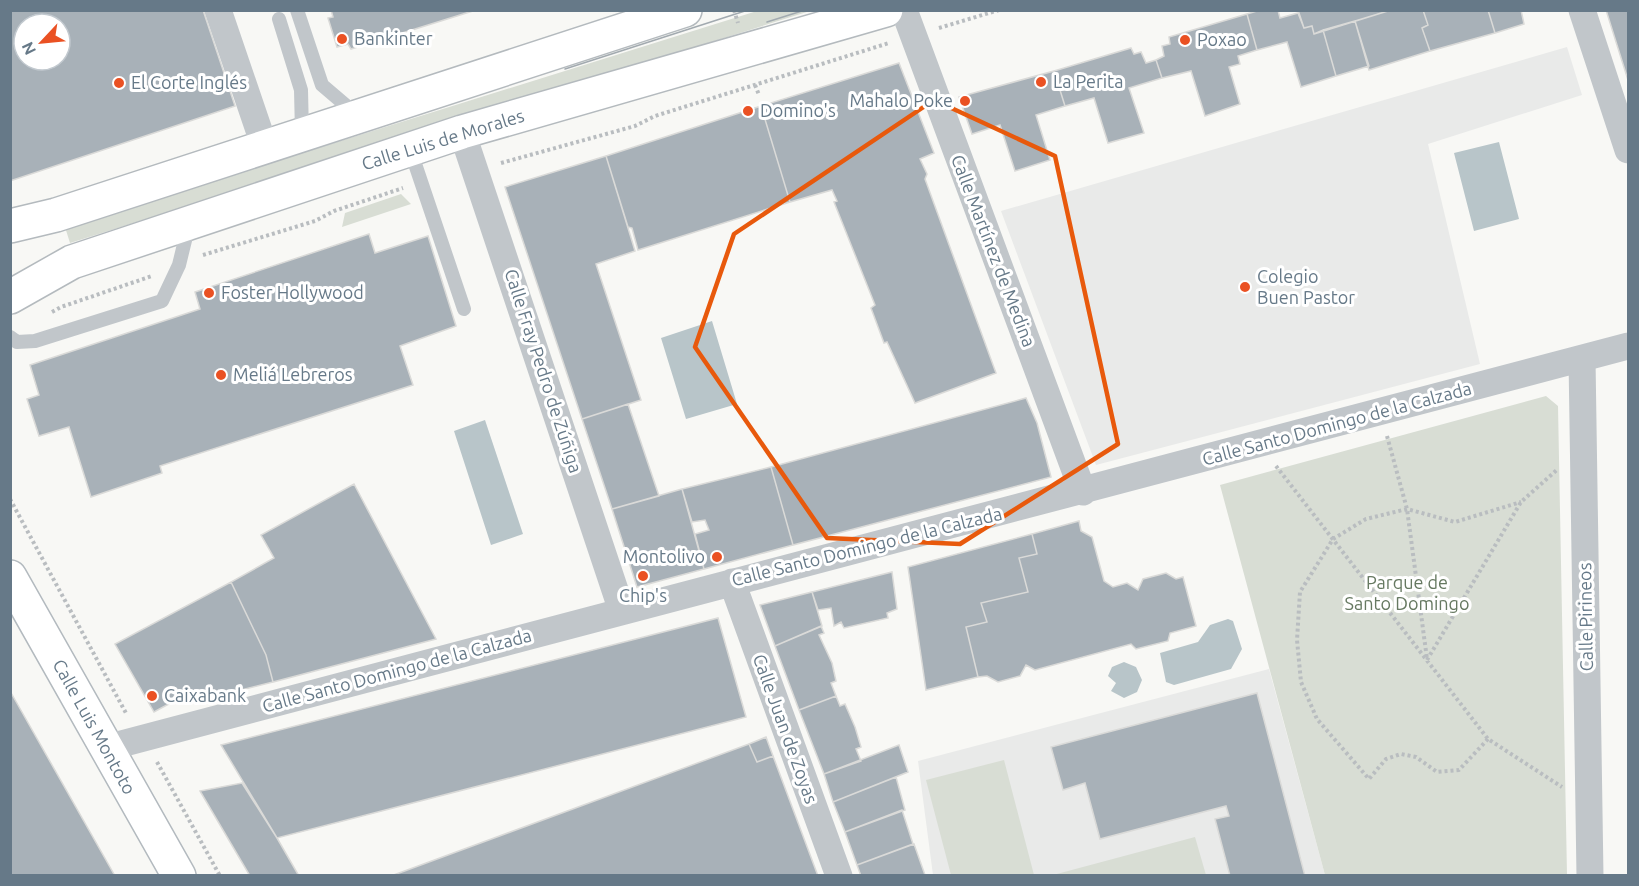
<svg xmlns="http://www.w3.org/2000/svg" width="1639" height="886" font-family="Ubuntu,sans-serif">
	<rect width="100%" height="100%" fill="#f8f8f5"/>
	<path fill="#e9eae9" d="M1567 47 1582 95 1428 144 1480 364 1096 465 1001 211Z
		M1269 669 1325 875H933L918 761Z"/>
	<path fill="#d8ddd4" d="M757 11H810L70 243 65 227Z
		M401 194 411 204 342 227 345 213Z
		M1546 396 1558 406 1567 875H1325L1220 485Z
		M1004 760 1034 875H951L926 780Z
		M1195 837 1206 875H1053Z"/>
	<path fill="#b8c5c9" d="M1499 142 1519 219 1474 231 1454 153Z
		M712 321 737 404 686 419 661 338Z
		M485 420 523 534 491 545 454 431Z
		M1228 619 1233 621 1242 649 1231 669 1174 685 1166 682 1160 653 1198 642 1210 625Z
		M1124 662 1136 667 1142 680 1137 692 1124 698 1111 691 1116 683 1108 676 1112 667Z"/>
	<path fill="#a8b1b8" stroke="#dadad8" stroke-width="1.5" fill-rule="evenodd" d="M10 10H203L235 106 10 181ZM24 24H60V60H24Z
		M331 10H476L351 49 348 44 337 47 328 18 333 17Z
		M1260 10H1278L1280 18 1298 13 1304 28 1312 26 1314 34 1323 30 1336 76 1301 87 1287 42 1257 50 1247 14Z
		M1298 10H1391L1314 34 1312 26 1304 28Z
		M1391 10H1423L1428 25 1422 28 1430 51 1369 70 1355 21Z
		M1423 10H1488L1495 33 1430 51 1422 28 1428 25Z
		M1488 10H1521L1524 24 1495 33Z
		M1606 10H1628V80Z
		M1247 14 1257 50 1238 56 1240 64 1229 67 1240 104 1205 116 1191 71 1162 78 1156 60 1164 56 1162 46 1170 44 1169 37Z
		M1355 21 1369 66 1336 76 1323 30Z
		M1131 48 1134 54 1141 52 1146 63 1156 60 1162 78 1129 88 1144 133 1108 143 1094 98 1065 106 1054 71Z
		M899 63 934 153 920 159 927 174 925 179 996 373 915 403 887 342 884 343 871 308 875 305 834 202 837 201 832 190 790 202 761 106Z
		M1054 71 1065 106 1036 115 1050 160 1015 171 1000 125 972 134 959 97Z
		M761 106 790 202 638 250 632 228 628 227 606 156Z
		M606 156 635 251 596 264 641 400 582 419 505 187Z
		M369 234 375 253 428 236 456 326 400 346 413 385 160 466 162 473 91 497 69 427 39 436 27 399 39 395 30 365 200 309 195 292Z
		M1026 398 1037 423 1051 477 793 545 771 467Z
		M628 404 659 496 612 509 582 419Z
		M771 467 793 545 704 569 695 534 709 530 705 520 692 522 682 489Z
		M354 484 436 639 273 682 266 655 231 582 274 558 261 535Z
		M682 489 704 569 637 587 612 509Z
		M1079 521 1081 531 1092 537 1104 581 1113 587 1127 583 1138 590 1143 579 1166 573 1176 579 1183 577 1196 626 1170 633 1168 641 1136 649 1131 644 1035 670 1026 665 1020 676 998 682 987 676 978 677 966 627 987 622 981 603 1028 592 1019 558 1037 554 1032 534Z
		M1032 534 1037 554 1019 558 1028 592 981 603 987 622 966 627 978 677 926 690 908 567Z
		M892 572 897 609 887 613 888 618 844 628 841 622 834 626 831 608 818 610 812 592Z
		M231 582 266 655 273 682 193 702 191 692 154 712 115 644Z
		M812 592 822 626 775 646 760 605Z
		M718 618 746 717 277 838 221 745Z
		M821 626 824 633 819 635 832 663 836 681 831 683 836 696 799 710 775 646Z
		M10 691 115 876H10Z
		M1257 693 1305 876H1230L1215 819 1229 816 1226 806 1100 839 1085 783 1063 790 1051 747Z
		M836 696 840 706 845 704 855 727 861 747 856 749 861 761 824 774 799 710Z
		M766 737 773 756 757 762 749 744Z
		M749 744 757 762 773 756 818 876H391Z
		M899 745 908 772 833 802 824 774Z
		M896 777 905 810 845 832 833 802Z
		M242 783 277 838 299 876H250L200 791Z
		M902 810 913 844 857 865 845 832Z
		M914 844 925 875 861 876 857 865Z"/>
	<g fill="none" stroke-linecap="round" stroke-linejoin="round">
		<g stroke="#b3babf" stroke-width="36">
			<path id="secondary" d="M10 577 179 876"/>
		</g>
		<g stroke="#b4babe" stroke-width="36">
			<path id="primary" d="M10 226 56 215 685 10
				M10 297 72 262 462 132 886 10"/>
		</g>
		<path stroke="#b9bdc0" stroke-width="4" stroke-dasharray="3 3" stroke-linecap="butt" d="M734 10 738 23
			M939 28 999 10
			M755 85 759 95
			M501 163 635 126 655 116 889 43
			M203 255 315 221 334 211 403 188
			M52 312 61 307 152 276
			M1387 436 1407 509 1427 659
			M1276 466 1488 739 1562 787
			M10 499 127 715
			M1427 660 1521 502 1558 469
			M1488 739 1459 770 1437 772 1416 757 1401 754 1386 759 1369 779 1317 719 1301 682 1297 640 1300 592 1333 539 1366 519 1407 509 1455 522 1521 502
			M157 762 220 876"/>
		<path stroke="#c1c6ca" stroke-width="14" d="M297 10 322 85 356 114
			M279 19 301 90 302 133
			M410 149 464 309
			M10 337 17 342 35 341 162 301 179 265 189 224"/>
		<path stroke="#c1c6ca" stroke-width="27" d="M218 10 264 145
			M904 10 1083 492
			M1582 10 1628 150
			M462 132 622 611
			M1582 359 1590 876
			M732 582 839 876
			M106 748 1628 346"/>
		<use href="#secondary" stroke="#fff" stroke-width="33"/>
		<use href="#primary" stroke="#fff" stroke-width="33"/>
		<path stroke="#a2aab0" stroke-width="1.5" d="M767 22 805 10
			M565 69 748 10"/>
	</g>
	<path fill="none" stroke="#e8590c" stroke-width="4.5" stroke-linejoin="round" d="M934 100 1055 156 1118 444 960 544 827 538 695 347 734 234Z"/>
	<g fill="#ea5123" stroke="#fff" stroke-width="2">
		<circle cx="342" cy="39" r="6"/>
		<circle cx="1185" cy="40" r="6"/>
		<circle cx="1041" cy="82" r="6"/>
		<circle cx="119" cy="83" r="6"/>
		<circle cx="965" cy="101" r="6"/>
		<circle cx="748" cy="111" r="6"/>
		<circle cx="1245" cy="287" r="6"/>
		<circle cx="209" cy="293" r="6"/>
		<circle cx="221" cy="375" r="6"/>
		<circle cx="717" cy="557" r="6"/>
		<circle cx="643" cy="576" r="6"/>
		<circle cx="152" cy="696" r="6"/>
	</g>
	<g text-anchor="middle" stroke-width="6" stroke-linejoin="round" paint-order="stroke">
		<g font-size="18" fill="#667988" stroke="#fff" text-anchor="start">
			<text x="354" y="45">Bankinter</text>
			<text x="1197" y="46">Poxao</text>
			<text x="1053" y="88">La Perita</text>
			<text x="131" y="89">El Corte Inglés</text>
			<text x="953" y="107" text-anchor="end">Mahalo Poke</text>
			<text x="760" y="117">Domino's</text>
			<text x="1257" y="283">Colegio<tspan x="1257" dy="21">Buen Pastor</tspan></text>
			<text x="221" y="299">Foster Hollywood</text>
			<text x="233" y="381">Meliá Lebreros</text>
			<text x="705" y="563" text-anchor="end">Montolivo</text>
			<text x="643" y="602" text-anchor="middle">Chip's</text>
			<text x="164" y="702">Caixabank</text>
		</g>
		<g font-size="18" fill="#667988" stroke="#fff">
			<text transform="translate(443 140) rotate(-17)" y="6">Calle Luis de Morales</text>
			<text transform="translate(993 251) rotate(69)" y="6">Calle Martínez de Medina</text>
			<text transform="translate(543 371) rotate(72)" y="6">Calle Fray Pedro de Zúñiga</text>
			<text transform="translate(1337 424) rotate(-15)" y="6">Calle Santo Domingo de la Calzada</text>
			<text transform="translate(867 547) rotate(-14)" y="6">Calle Santo Domingo de la Calzada</text>
			<text transform="translate(1586 617) rotate(-91)" y="6">Calle Pirineos</text>
			<text transform="translate(397 671) rotate(-15)" y="6">Calle Santo Domingo de la Calzada</text>
			<text transform="translate(94 727) rotate(61)" y="6">Calle Luis Montoto</text>
			<text transform="translate(785 729) rotate(70)" y="6">Calle Juan de Zoyas</text>
		</g>
		<g font-size="18" fill="#667961" stroke="#fff">
			<text x="1407" y="589">Parque de<tspan x="1407" dy="21">Santo Domingo</tspan></text>
		</g>
	</g>
	<rect width="1639" height="886" fill="none" stroke="#667988" stroke-width="24"/>
	<g transform="translate(42 42) rotate(244)"><circle r="28" fill="#ffffff" stroke="#c2c9cf" stroke-width="1.5"/>
	<path d="M0-4.5L10 22L0 15L-10 22Z" fill="#ea5123"/>
	<text y="-9" font-size="16" font-weight="bold" text-anchor="middle" fill="#667988">N</text>
	</g>
</svg>
